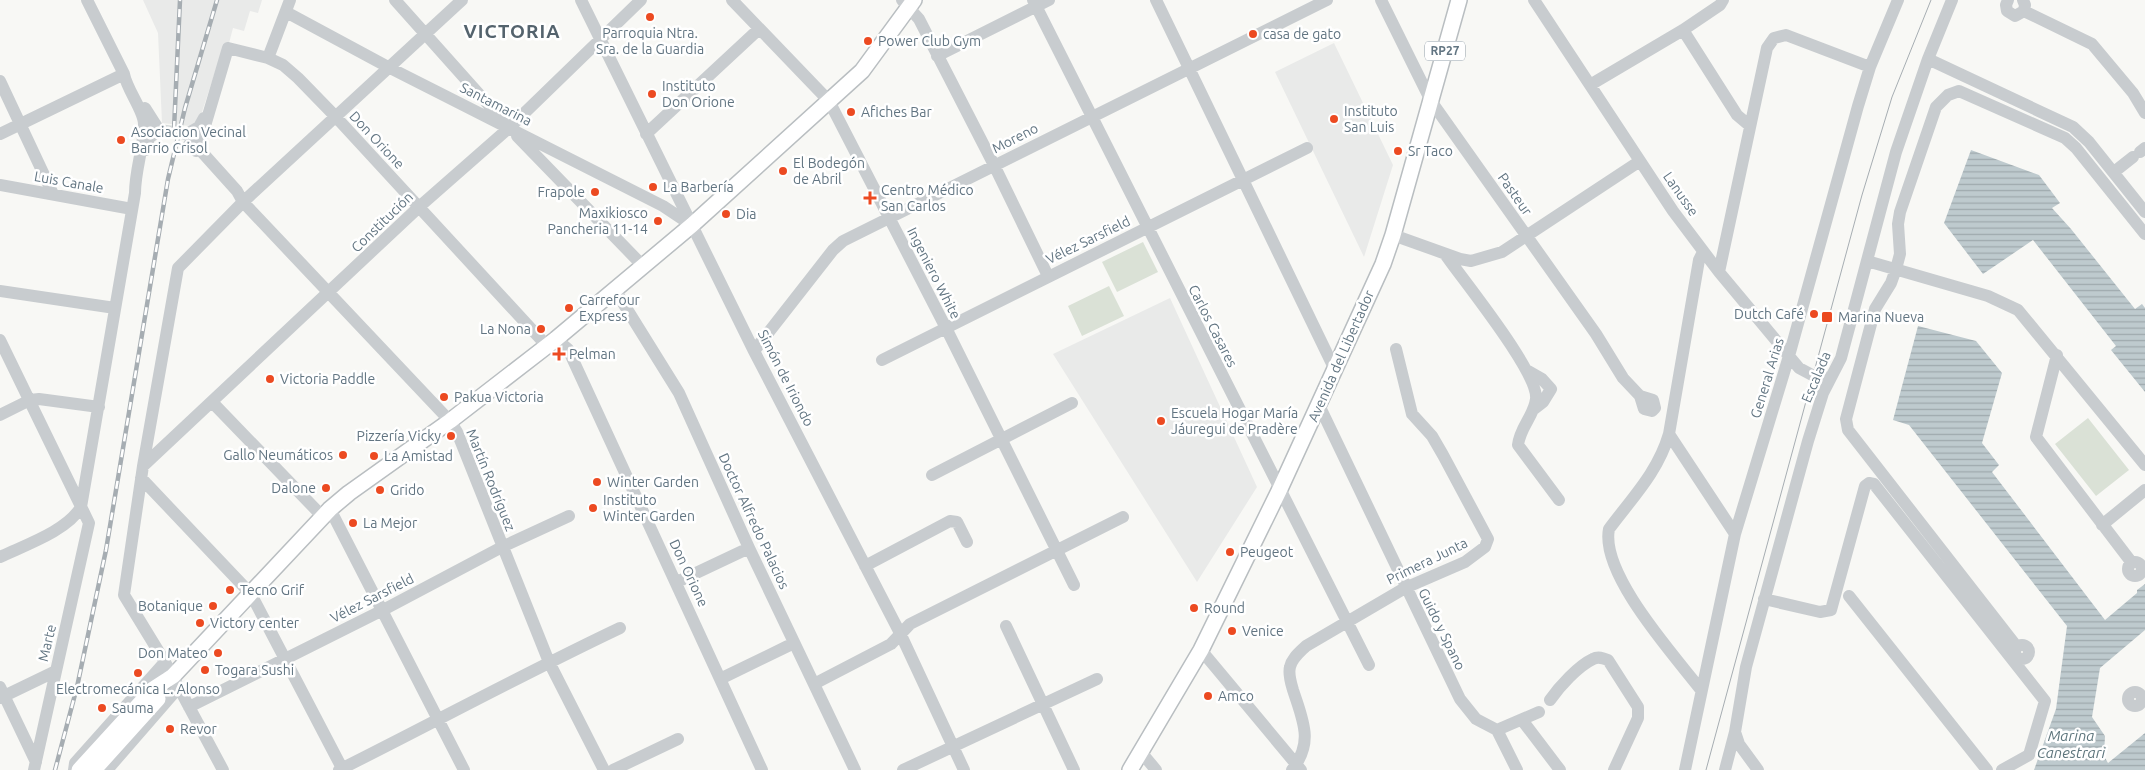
<svg xmlns="http://www.w3.org/2000/svg" width="2145" height="770" font-family="Ubuntu,sans-serif">
	<defs>
		<pattern id="water-rules" width="6" height="5" patternUnits="userSpaceOnUse" patternTransform="scale(1.25)"><rect width="6" height="5" fill="#becace"/><path d="M0 2.5h6" fill="none" stroke="#9ea9ad"/></pattern>
	</defs>
	<rect width="100%" height="100%" fill="#f8f8f5"/>
	<path fill="#e9eae9" d="M143 0H262L258 13 250 11 244 31 233 28 228 47 218 63 200 118 196 123 190 126 162 123 158 33Z
		M1334 43 1393 165 1364 257 1275 72Z
		M1170 298 1257 487 1197 582 1053 354Z"/>
	<path fill="#dae1d6" d="M1143 242 1158 272 1117 292 1102 262Z
		M1109 286 1124 316 1082 336 1068 306Z
		M2088 418 2129 470 2096 496 2055 444Z"/>
	<path fill="url(#water-rules)" d="M1971 150 2039 175 2060 203 2052 208 2071 229 2135 309 2142 304 2145 308V392L2111 350 2116 346 2033 240 1983 274 1944 223Z
		M1918 326 1976 341 2002 373 1982 443 1999 465 1992 472 2105 620 2137 593V590L2145 584V630L2100 668 2092 717 2105 736 2104 756 2108 763 2145 733V770H2034L2056 709 2067 626 1909 425 1893 420Z"/>
	<g fill="none" stroke-linecap="round" stroke-linejoin="round">
		<path stroke="#d2d7d8" stroke-width="12" stroke-dasharray="12 6" stroke-linecap="butt" d="M159 130 187 134"/>
		<g stroke="#b9bec1" stroke-width="18">
			<path id="major" d="M79 770 153 689 173 676 330 509 349 493 450 421 556 339 692 225 862 71 914 0
				M94 770 158 699
				M1130 770 1201 650 1279 491 1383 264 1393 235 1459 0"/>
		</g>
		<path stroke="#c8cccf" stroke-width="12" d="M395 0 503 121
			M581 0 754 351 901 635 964 770
			M732 0 829 101 946 328 1074 585
			M902 0 919 19 994 165 1048 276
			M1033 0 1369 665
			M1156 0 1335 370
			M1381 0 1431 101 1596 334 1623 378 1640 396 1653 400 1655 408 1652 411 1644 409 1640 396
			M1534 0 1673 211 1719 272 1799 368 1814 376 1829 378
			M2008 0 2006 5 2007 11 2015 16 2024 11 2025 5 2023 0
			M2024 11 2092 44 2133 93 2145 113
			M286 12 390 68 663 206 690 224
			M1683 30 1737 115 1750 126
			M228 48 202 136 201 151 237 191 243 202 450 421 457 432 549 662 604 770
			M228 48 268 58 283 65 298 78 335 116 547 346
			M937 56 1049 0
			M268 58 290 0
			M1928 59 2073 127 2089 142 2145 212
			M0 81 53 194
			M1590 85 1683 30 1720 5 1723 0
			M145 108 159 130 149 138 146 150
			M0 134 124 74
			M646 134 759 29
			M517 136 643 266
			M196 151 193 141 187 134 199 127 204 118
			M2140 152 2145 148
			M2114 172 2133 157
			M0 185 132 209
			M1393 235 1460 259 1471 261 1502 252 1640 161
			M1445 254C1463 280 1539 373 1536 399 1534 416 1520 427 1518 445L1559 500
			M1867 261 1988 296 2018 310 2145 465
			M1719 272 1767 48 1774 38 1786 35 1870 67
			M615 290 679 393 749 548 855 770
			M0 291 115 308
			M556 339 568 349 762 770
			M0 340 89 523 34 770
			M754 351 833 250 843 241 1327 0
			M2057 355 2036 437 2132 563
			M882 360 1307 148
			M1528 371 1542 379 1551 389 1543 402 1534 409
			M212 402 323 517
			M1319 405 1460 699 1476 719 1497 730 1517 770
			M0 415 30 400 39 399 99 407
			M1669 434 1735 534
			M143 466 419 207 509 128 641 0
			M932 475 1072 403
			M141 478 251 594 343 770
			M330 509 464 770
			M2102 525 2145 490
			M0 557C25 545 67 531 81 507L135 193C135 170 144 147 144 124 144 111 127 90 124 74L87 0
			M2128 569a7 7 0 1 1 14 0a7 7 0 1 1-14 0Z
			M865 566 950 521 957 522 967 542
			M677 582 749 548
			M1849 596 1987 770
			M1764 599 1820 612 1831 610 1865 486 1869 483 1874 484 2045 701 2029 755 2002 770
			M1006 626 1074 770
			M2015 652a7 7 0 1 1 14 0a7 7 0 1 1-14 0Z
			M2017 647 1848 430 1846 419 1875 309 1891 283 1896 269 1900 254 1898 224 1900 212 1936 107 1948 95 1959 91 2065 138 2076 148 2145 234
			M1201 650 1301 770
			M720 679 794 643
			M814 684 891 644 910 624 1123 517
			M0 687 36 762
			M1701 690C1674 655 1600 574 1609 529 1632 498 1658 472 1669 434L1699 260 1703 252
			M2128 699a7 7 0 1 1 14 0a7 7 0 1 1-14 0Z
			M0 698 56 671
			M1550 700C1559 687 1578 666 1593 659 1598 656 1603 658 1608 660L1638 707V718L1614 770
			M189 707 383 610 502 547 569 516
			M1522 720 1560 770
			M1497 730 1539 712
			M1735 732 1739 744 1758 770
			M1141 752 1156 770
			M74 770 75 763 165 662
			M107 770 179 687
			M223 770 165 662 124 595 143 466 178 268 243 202 462 0
			M339 770C433 723 525 673 620 628
			M613 770 678 739
			M903 770 1097 679
			M1292 770C1314 742 1303 721 1293 690 1291 683 1288 674 1290 667 1292 658 1300 652 1306 646L1405 588 1465 562 1485 547 1488 539 1443 455 1432 436 1412 414 1396 349
			M1685 770 1735 534 1789 356 1858 106 1870 67 1898 0
			M1725 770 1735 732 1746 667 1808 441 1823 393 1841 358 1896 152 1928 59 1952 0"/>
		<use href="#major" stroke="#fff" stroke-width="15"/>
		<path stroke="#a6adb2" stroke-width="1" d="M1706 770 1862 195 1892 97 1931 0"/>
		<g stroke="#a6adb2" stroke-width="4.5">
			<path id="rail" d="M174 129 180 0
				M55 770 77 687 106 550 168 179 185 108 217 0"/>
		</g>
		<use href="#rail" stroke="#fff" stroke-width="2.5" stroke-dasharray="8" stroke-linecap="butt"/>
		<path stroke="#c8cccf" stroke-width="12" d="M188 146 198 139"/>
	</g>
	<g fill="#ec4a21" stroke="#fff" stroke-width="2">
		<circle cx="650" cy="17" r="5"/>
		<circle cx="1253" cy="34" r="5"/>
		<circle cx="868" cy="41" r="5"/>
		<circle cx="652" cy="94" r="5"/>
		<circle cx="851" cy="112" r="5"/>
		<circle cx="1334" cy="119" r="5"/>
		<circle cx="121" cy="140" r="5"/>
		<circle cx="1398" cy="151" r="5"/>
		<circle cx="783" cy="171" r="5"/>
		<circle cx="653" cy="187" r="5"/>
		<circle cx="595" cy="192" r="5"/>
		<path d="M867.5 190.5h5v5h5v5h-5v5h-5v-5h-5v-5h5z"/>
		<circle cx="726" cy="214" r="5"/>
		<circle cx="658" cy="221" r="5"/>
		<circle cx="569" cy="308" r="5"/>
		<circle cx="1814" cy="314" r="5"/>
		<rect x="1821" y="311" width="12" height="12" rx="2.5"/>
		<circle cx="541" cy="329" r="5"/>
		<path d="M556.5 346.5h5v5h5v5h-5v5h-5v-5h-5v-5h5z"/>
		<circle cx="270" cy="379" r="5"/>
		<circle cx="444" cy="397" r="5"/>
		<circle cx="1161" cy="421" r="5"/>
		<circle cx="451" cy="436" r="5"/>
		<circle cx="343" cy="455" r="5"/>
		<circle cx="374" cy="456" r="5"/>
		<circle cx="597" cy="482" r="5"/>
		<circle cx="326" cy="488" r="5"/>
		<circle cx="380" cy="490" r="5"/>
		<circle cx="593" cy="508" r="5"/>
		<circle cx="353" cy="523" r="5"/>
		<circle cx="1230" cy="552" r="5"/>
		<circle cx="230" cy="590" r="5"/>
		<circle cx="213" cy="606" r="5"/>
		<circle cx="1194" cy="608" r="5"/>
		<circle cx="200" cy="623" r="5"/>
		<circle cx="1232" cy="631" r="5"/>
		<circle cx="218" cy="653" r="5"/>
		<circle cx="205" cy="670" r="5"/>
		<circle cx="138" cy="673" r="5"/>
		<circle cx="1208" cy="696" r="5"/>
		<circle cx="102" cy="708" r="5"/>
		<circle cx="170" cy="729" r="5"/>
	</g>
	<g text-anchor="middle" stroke-width="5" stroke-linejoin="round" paint-order="stroke">
		<rect fill="#fff" stroke="#919ea8" stroke-width="1" x="1425" y="41.5" width="40" height="19" rx="4"/>
		<g font-size="12" font-weight="bold" fill="#627582">
			<text x="1445" y="55">RP27</text>
		</g>
		<g font-size="14" fill="#627582" stroke="#fff" text-anchor="start">
			<text x="650" y="38" text-anchor="middle">Parroquia Ntra.<tspan x="650" dy="16">Sra. de la Guardia</tspan></text>
			<text x="1263" y="39">casa de gato</text>
			<text x="878" y="46">Power Club Gym</text>
			<text x="662" y="91">Instituto<tspan x="662" dy="16">Don Orione</tspan></text>
			<text x="1344" y="116">Instituto<tspan x="1344" dy="16">San Luis</tspan></text>
			<text x="861" y="117">Afiches Bar</text>
			<text x="131" y="137">Asociacion Vecinal<tspan x="131" dy="16">Barrio Crisol</tspan></text>
			<text x="1408" y="156">Sr Taco</text>
			<text x="793" y="168">El Bodegón<tspan x="793" dy="16">de Abril</tspan></text>
			<text x="663" y="192">La Barbería</text>
			<text x="881" y="195">Centro Médico<tspan x="881" dy="16">San Carlos</tspan></text>
			<text x="585" y="197" text-anchor="end">Frapole</text>
			<text x="648" y="218" text-anchor="end">Maxikiosco<tspan x="648" dy="16">Pancheria 11-14</tspan></text>
			<text x="736" y="219">Dia</text>
			<text x="579" y="305">Carrefour<tspan x="579" dy="16">Express</tspan></text>
			<text x="1804" y="319" text-anchor="end">Dutch Café</text>
			<text x="1838" y="322">Marina Nueva</text>
			<text x="531" y="334" text-anchor="end">La Nona</text>
			<text x="569" y="359">Pelman</text>
			<text x="280" y="384">Victoria Paddle</text>
			<text x="454" y="402">Pakua Victoria</text>
			<text x="1171" y="418">Escuela Hogar María<tspan x="1171" dy="16">Jáuregui de Pradère</tspan></text>
			<text x="441" y="441" text-anchor="end">Pizzería Vicky</text>
			<text x="333" y="460" text-anchor="end">Gallo Neumáticos</text>
			<text x="384" y="461">La Amistad</text>
			<text x="607" y="487">Winter Garden</text>
			<text x="316" y="493" text-anchor="end">Dalone</text>
			<text x="390" y="495">Grido</text>
			<text x="603" y="505">Instituto<tspan x="603" dy="16">Winter Garden</tspan></text>
			<text x="363" y="528">La Mejor</text>
			<text x="1240" y="557">Peugeot</text>
			<text x="240" y="595">Tecno Grif</text>
			<text x="203" y="611" text-anchor="end">Botanique</text>
			<text x="1204" y="613">Round</text>
			<text x="210" y="628">Victory center</text>
			<text x="1242" y="636">Venice</text>
			<text x="208" y="658" text-anchor="end">Don Mateo</text>
			<text x="215" y="675">Togara Sushi</text>
			<text x="138" y="694" text-anchor="middle">Electromecánica L. Alonso</text>
			<text x="1218" y="701">Amco</text>
			<text x="112" y="713">Sauma</text>
			<text x="180" y="734">Revor</text>
		</g>
		<g font-size="14" fill="#627582" stroke="#fff">
			<text transform="translate(496 104) rotate(27)" y="5">Santamarina</text>
			<text transform="translate(1015 138) rotate(-27)" y="5">Moreno</text>
			<text transform="translate(377 140) rotate(47)" y="5">Don Orione</text>
			<text transform="translate(69 182) rotate(10)" y="5">Luis Canale</text>
			<text transform="translate(1515 194) rotate(55)" y="5">Pasteur</text>
			<text transform="translate(1681 194) rotate(55)" y="5">Lanusse</text>
			<text transform="translate(382 222) rotate(-44)" y="5">Constitución</text>
			<text transform="translate(1088 240) rotate(-26)" y="5">Vélez Sarsfield</text>
			<text transform="translate(934 273) rotate(63)" y="5">Ingeniero White</text>
			<text transform="translate(1213 326) rotate(63)" y="5">Carlos Casares</text>
			<text transform="translate(1341 356) rotate(-66)" y="5">Avenida del Libertador</text>
			<text transform="translate(1816 377) rotate(-67)" y="5">Escalada</text>
			<text transform="translate(786 378) rotate(63)" y="5">Simón de Iriondo</text>
			<text transform="translate(1767 378) rotate(-73)" y="5">General Arias</text>
			<text transform="translate(491 480) rotate(68)" y="5">Martín Rodríguez</text>
			<text transform="translate(754 521) rotate(65)" y="5">Doctor Alfredo Palacios</text>
			<text transform="translate(1427 561) rotate(-26)" y="5">Primera Junta</text>
			<text transform="translate(689 573) rotate(65)" y="5">Don Orione</text>
			<text transform="translate(372 598) rotate(-27)" y="5">Vélez Sarsfield</text>
			<text transform="translate(1442 629) rotate(64)" y="5">Guido y Spano</text>
			<text transform="translate(47 643) rotate(-77)" y="5">Marte</text>
		</g>
		<g font-size="15" font-style="italic" fill="#5d757c" stroke="#fff">
			<text x="2071" y="741">Marina<tspan x="2071" dy="17">Canestrari</tspan></text>
		</g>
		<g font-size="19" font-weight="bold" letter-spacing="1" fill="#54636d" stroke="#fff">
			<text x="512" y="38">VICTORIA</text>
		</g>
	</g>
</svg>
